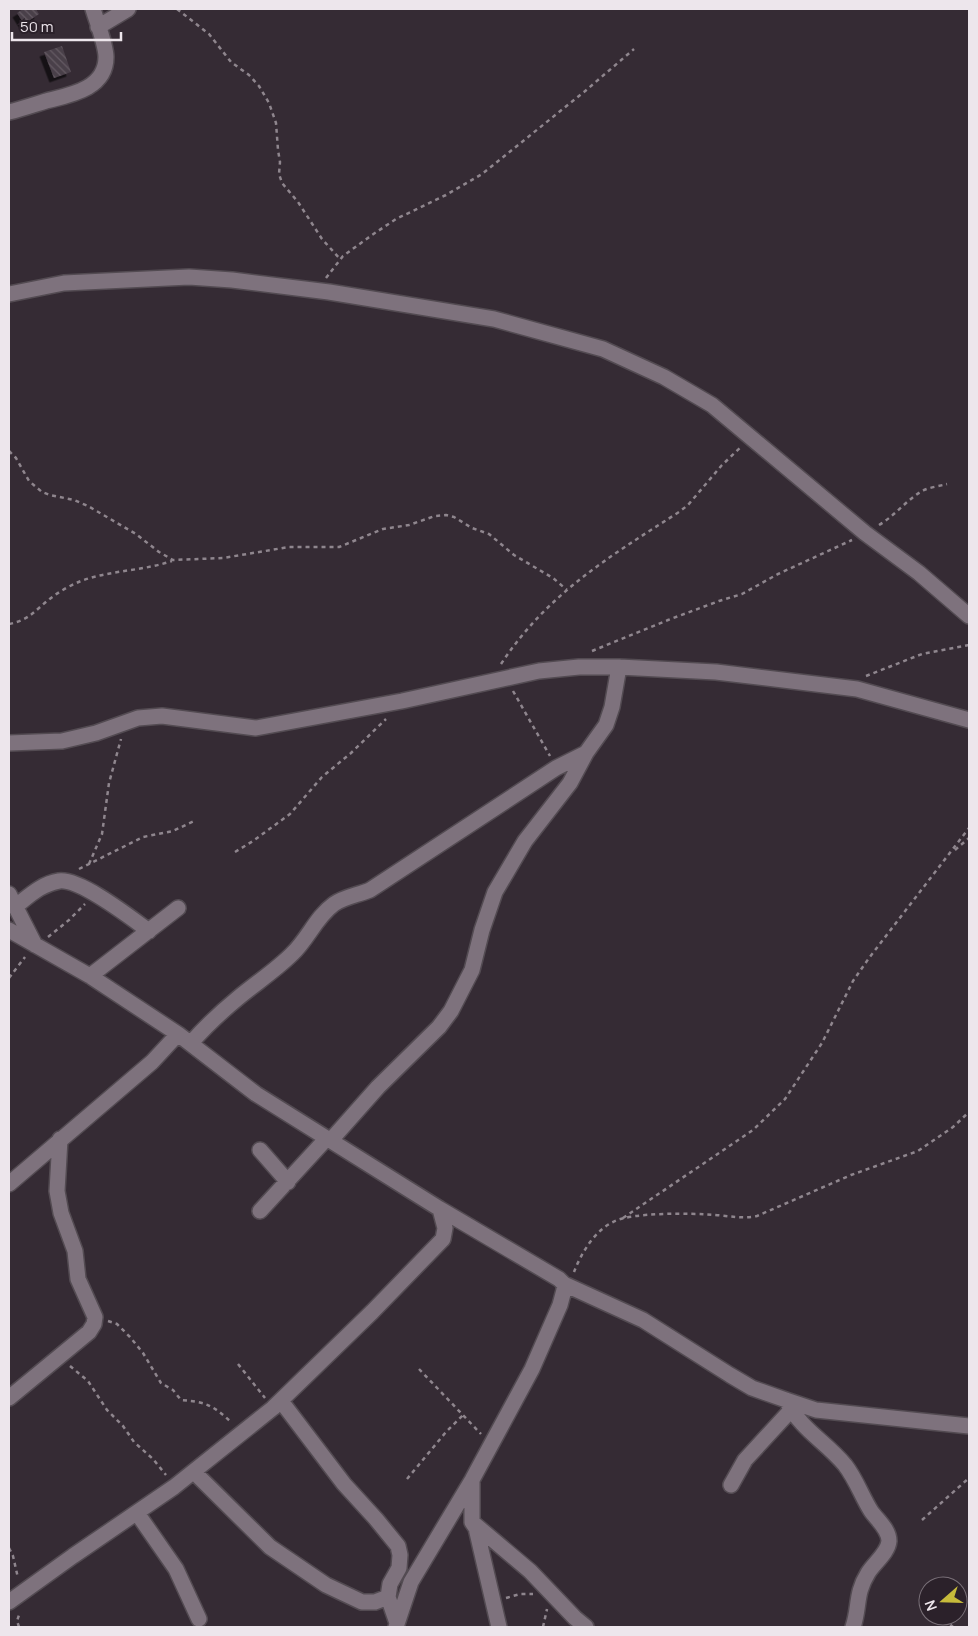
<svg xmlns="http://www.w3.org/2000/svg" width="978" height="1636" font-family="Manrope,sans-serif">
	<defs>
		<pattern id="building-back-hatch" width="6" height="6" patternUnits="userSpaceOnUse" patternTransform="scale(1.25)"><rect width="6" height="6" fill="#4a3f49"/><path d="M-1 5l2 2M0 0l6 6M5-1l2 2" fill="none" stroke="#645b63"/></pattern>
		<filter id="shadow"><feDropShadow dx="-4.5" dy="4.5" stdDeviation="0" flood-color="#0009"/></filter>
	</defs>
	<rect width="100%" height="100%" fill="#352b34"/>
	<path fill="url(#building-back-hatch)" filter="url(#shadow)" d="M23 9H36L39 14 24 24 17 13Z
		M62 46 71 72 54 78 44 52Z"/>
	<g fill="none" stroke-linecap="round" stroke-linejoin="round">
		<g stroke="#534b52" stroke-width="18">
			<path id="minor" d="M98 27 128 9
				M9 112C21 109 33 105 46 101 70 95 106 89 106 57 106 45 97 22 93 9
				M9 294 64 283 189 277 232 280 329 292 494 319 603 349 664 377 712 405 865 533 919 573 969 616
				M9 743 62 741 96 733 138 718 162 716 256 728 402 701 539 671 579 667H619L716 672 857 689 969 720
				M9 894 35 945
				M16 906C29 896 41 884 59 881 80 878 131 918 149 931
				M9 930 90 976 178 1034 256 1094 440 1209 559 1279 564 1284V1290L560 1305 532 1369 472 1480 411 1582 396 1627
				M90 976 178 908
				M191 1043C205 1027 221 1012 238 998 256 983 276 970 292 954 308 939 316 917 334 904 344 897 358 895 370 890L556 768 586 753 606 725 612 707 619 667
				M331 1140 378 1087 439 1027 451 1011 472 970 482 930 495 892 525 841 570 783 586 753
				M260 1150 288 1182
				M9 1184 152 1062 178 1034
				M260 1211 327 1138
				M564 1284 643 1320 730 1375 752 1388 786 1400 816 1410 969 1426
				M9 1398 89 1332 94 1324 95 1317 78 1279 75 1251 61 1213 57 1191 60 1139
				M786 1400C802 1431 824 1440 845 1465 856 1479 862 1497 871 1511 877 1520 889 1529 889 1541 888 1553 874 1563 868 1573 855 1594 860 1606 853 1627
				M281 1401 344 1484 376 1519 398 1546 400 1555 399 1568 390 1584 388 1597 397 1623
				M194 1472 270 1547 326 1585 362 1602H375L388 1597
				M472 1480V1522L476 1528 499 1627
				M731 1485 745 1460 791 1410
				M137 1513 176 1569 199 1619
				M472 1522 530 1571 575 1618 586 1627
				M9 1602 73 1556 174 1487 273 1408 372 1312 443 1239 445 1228 440 1209"/>
		</g>
		<path stroke="#8f868e" stroke-width="2.5" stroke-dasharray="4 4" stroke-linecap="butt" d="M177 9 209 34 231 62 249 75 259 86 269 103 276 123 278 150 280 162 279 174 282 183 298 202 322 239 340 259
			M326 278 343 256 372 235 396 219 446 195 482 174 584 92 634 49
			M9 451 16 458 29 481 42 492 50 495 74 500 88 506 136 534 159 552 173 560 223 558 289 547H339L383 529 409 525 435 516 446 515 454 517 472 528 489 534 514 555 553 578 567 590
			M879 525C896 515 907 499 924 490 931 487 940 486 947 484
			M9 624C30 620 35 610 51 598 60 591 71 585 81 581 111 570 143 571 172 561
			M592 651 668 620 719 601 742 594 778 574 852 540
			M501 664C548 593 609 557 679 512L688 505 722 465 741 447
			M866 676 922 654 969 645
			M513 691 550 756
			M955 850 969 838
			M235 852 253 841 290 814 322 777 351 753 386 719
			M89 864 102 834 109 783 121 739
			M79 869 143 837 173 831 194 821
			M48 937 69 920 85 904
			M9 978 25 957
			M623 1218 753 1130 785 1099 822 1043 853 981 869 958 969 828
			M574 1272C581 1254 594 1231 613 1222 630 1212 694 1213 715 1215 730 1216 743 1219 757 1216L851 1175 918 1151 953 1127 969 1112
			M108 1321 117 1324 130 1337 143 1353 161 1383 173 1390 181 1400C206 1402 213 1405 232 1423
			M238 1364 265 1398
			M70 1366 88 1381 107 1410 123 1426 134 1442 153 1459 166 1475
			M419 1369 481 1434
			M407 1479 446 1432 463 1415
			M922 1520 969 1478
			M9 1548 13 1556 18 1578
			M506 1598 520 1594H533
			M923 1611 928 1613
			M937 1616 947 1622 953 1627
			M19 1627 17 1621 20 1612
			M543 1627 547 1609"/>
		<use href="#minor" stroke="#7e727d" stroke-width="15"/>
	</g>
	<rect width="978" height="1636" fill="none" stroke="#ede6ec" stroke-width="20"/>
	<g transform="translate(943 1601) rotate(250)"><circle r="24" fill="#2b212a" stroke="#797078"/>
	<path d="M0-4L9 19L0 12L-9 19Z" fill="#c7bb3b"/>
	<text y="-8" font-size="14" font-weight="bold" text-anchor="middle" fill="#ede6ec">N</text>
	</g>
	<path d="M12 32v8h109v-8" fill="none" stroke="#ede6ec" stroke-width="2.5"/>
	<text x="20" y="32" font-size="15" fill="#ede6ec" stroke="#2b212a" stroke-width="4" paint-order="stroke">50 m</text>
</svg>
